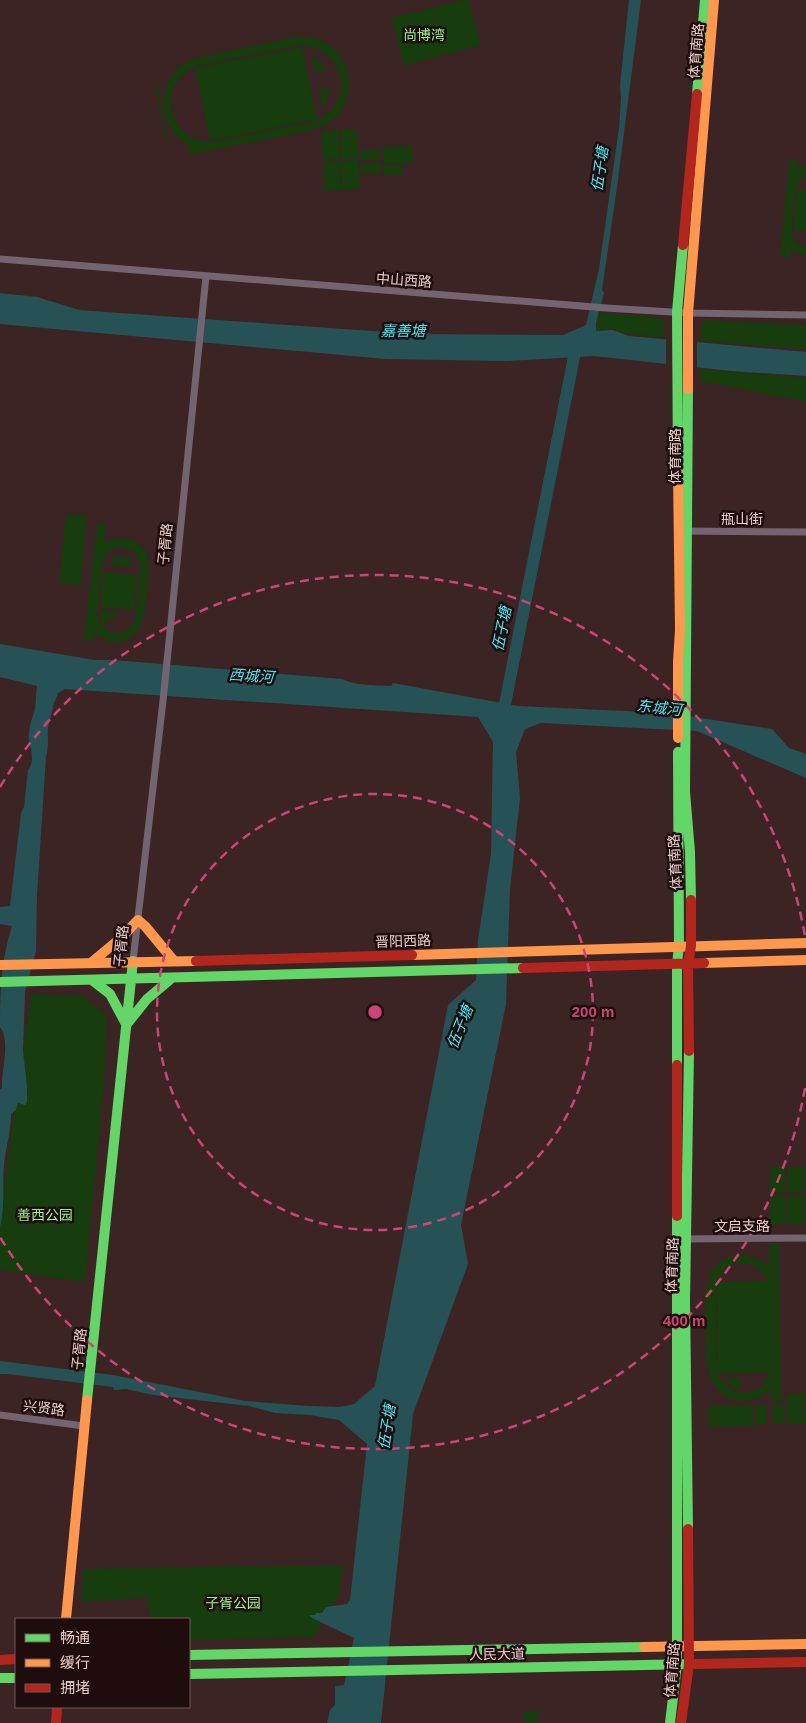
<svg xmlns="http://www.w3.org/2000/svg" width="806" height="1723" font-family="Arial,'Noto Sans SC',sans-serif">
	<rect width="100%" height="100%" fill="#3c2425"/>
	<path fill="#173c0d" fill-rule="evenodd" d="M463 0H468L481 45 404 66 391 18Z
		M295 37C356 31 371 114 312 130L189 155 188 146 189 145C151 124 156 70 198 57ZM296 46C338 42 359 95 322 117 311 124 297 125 285 127 262 132 238 137 214 142 166 143 154 80 200 65Z
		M302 47 317 119 210 141 195 68Z
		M310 54 327 68 316 74Z
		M154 82H156L168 143H166Z
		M319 87 331 90 322 109Z
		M357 129 358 159H341L340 130Z
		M338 130 340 159 323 160 321 131Z
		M412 146 413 163 384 164 383 147Z
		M360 150H380V160H361Z
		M789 159 798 160V169L806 166V175C791 183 793 214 792 230 792 239 797 245 806 247V255L797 253 791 249 790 257 780 256Z
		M358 160 360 189 342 190 341 161Z
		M340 161 341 190 324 191 323 162Z
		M381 163V173L362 174 361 164Z
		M383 165H403V175H384Z
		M797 189 806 190V231L793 230Z
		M598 313 658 317 664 322V337L628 334 612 329 596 331Z
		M706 320 806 325V349L700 341 701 323Z
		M699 369 806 378V402L700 381Z
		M66 514 87 515 81 585 59 583Z
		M97 523 106 524 104 543C125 531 150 543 149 569 146 592 150 638 119 642 110 643 102 639 95 633L93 641 84 640ZM119 547C131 547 139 554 140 566 139 580 139 611 133 622 124 641 98 632 97 612L103 561 108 552Z
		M112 556 131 557 130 567 112 565Z
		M104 572 137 575 134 610 100 607Z
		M99 610 120 613 102 624Z
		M31 994 82 996 107 1015 104 1086 85 1282 0 1270V1213Z
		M770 1167H785L786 1192H770Z
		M788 1167H804V1192H788Z
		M770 1195H786V1224H770Z
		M788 1195H804V1224H788Z
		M769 1244H779L781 1402H772L771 1389C747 1412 711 1401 708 1366H706L705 1288H707C710 1253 745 1246 769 1266ZM740 1263C753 1263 763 1269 767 1281L717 1282C721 1271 728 1265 740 1263ZM716 1286H717L718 1372 717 1367ZM769 1372C764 1399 727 1399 718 1374Z
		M723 1378 743 1379 737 1390Z
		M804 1393 805 1424H787V1394Z
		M752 1405 753 1426 709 1427 708 1406Z
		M755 1405H766V1424L755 1425Z
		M773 1405H784V1424H773Z
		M343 1565 339 1596 314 1637 189 1640V1619H150L147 1598 82 1602 83 1569Z
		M538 1711V1723H523V1712Z"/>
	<path fill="#265256" d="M629 0H641L617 187 602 290 604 293 596 323V331L613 330 629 336 806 352V376L731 371 594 356 507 361 386 359 0 324V293L37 297 79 310 413 334 563 335 586 325 599 269 619 128 621 98 620 85Z
		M0 644 95 660H113L342 679C356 686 375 685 391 686L393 683 518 706 667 713 772 729 789 748 806 754V778L697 731 541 723 525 729 516 752 520 798 510 889 506 1004 461 1225 468 1264 413 1414 381 1723H327L330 1710 335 1705V1686L344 1685 354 1638 312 1618 309 1615H315L316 1613H322L326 1607 347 1604 350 1600 367 1444 339 1420 310 1415 275 1413 249 1406 153 1395 126 1389 114 1390 113 1387 8 1374H0V1361L113 1375 245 1401 309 1406 340 1407 354 1404 375 1386 448 1005 476 980 478 940 491 854 493 742 478 717 65 689 58 693C57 698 53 703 53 708 51 713 51 718 49 723 46 734 50 745 46 756L37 895 36 951 25 992 23 1051 27 1086V1102L25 1105 18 1103 16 1110 11 1114C11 1129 7 1143 5 1157 1 1180 6 1204 0 1227V1090L2 1088C1 1072 11 1040 0 1027 0 991 1 960 12 926L0 924V907L10 906 21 813 24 807 28 770C35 762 31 749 29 740 28 729 32 719 35 709 36 701 36 693 37 686L0 677Z"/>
	<path fill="#3c2425" d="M666 337 697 340V370L666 366Z"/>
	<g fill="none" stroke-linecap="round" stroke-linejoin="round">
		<path stroke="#265256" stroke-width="12" d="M502 719 577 342"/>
		<path stroke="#736472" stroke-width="7" d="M0 259 606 308 688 313 806 315
			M684 531 806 532
			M133 961 163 701 206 276
			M684 1239 806 1238
			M0 1415 84 1426"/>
		<path stroke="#63d668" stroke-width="10" d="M697 94 705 0
			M688 389 685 792 690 852 691 900
			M678 471 677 312 683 245
			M92 980 110 994 126 1024
			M0 982 523 968
			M127 1024 147 999 172 978
			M677 1065V964L679 946 678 752
			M87 1400 133 961
			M688 1529 685 1301 689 1051
			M189 1655 644 1647
			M189 1674 694 1664
			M0 1678H16
			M670 1723 677 1664V1216"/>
		<path stroke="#ff974d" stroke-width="10" d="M688 389V313L714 0
			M678 471 680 630 678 662V738
			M412 955 806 943
			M92 962 122 937 138 920 145 926 174 961
			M704 963 806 960
			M0 965 196 961
			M66 1619 87 1400
			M644 1647 806 1644"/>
		<path stroke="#b3261e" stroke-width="10" d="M683 245 697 94
			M196 961 412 955
			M523 968 704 963
			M689 1051 688 964 691 946V900
			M677 1065V1216
			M0 1660 16 1659
			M694 1664 806 1662
			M56 1723 57 1707
			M681 1723 689 1664 688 1529"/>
	</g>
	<g fill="none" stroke="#cc4577" stroke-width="2.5" stroke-dasharray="9 6">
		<circle cx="375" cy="1012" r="218"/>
		<path d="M805 1088A437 437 0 0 1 0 1237M0 787A437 437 0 0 1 805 936"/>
	</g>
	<g text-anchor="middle" stroke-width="5" stroke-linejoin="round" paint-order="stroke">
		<g font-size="14" fill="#97f489" stroke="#1f0c0c">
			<text x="424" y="40">尚博湾</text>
			<text x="45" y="1220">善西公园</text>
			<text x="233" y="1608">子胥公园</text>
		</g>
		<g font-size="14" fill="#ebcdcc" stroke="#1f0c0c">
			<text transform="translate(696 51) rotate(-85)" y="5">体育南路</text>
			<text transform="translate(404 280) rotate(4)" y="5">中山西路</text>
			<text transform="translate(675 456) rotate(-90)" y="5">体育南路</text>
			<text x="742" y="524">甁山街</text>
			<text transform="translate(165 544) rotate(-84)" y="5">子胥路</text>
			<text transform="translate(675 862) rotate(-93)" y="5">体育南路</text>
			<text transform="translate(403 941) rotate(-2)" y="5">晋阳西路</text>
			<text transform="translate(121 946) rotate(-84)" y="5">子胥路</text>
			<text x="742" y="1231">文启支路</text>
			<text transform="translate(672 1265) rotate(-88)" y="5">体育南路</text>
			<text transform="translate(79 1349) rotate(-84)" y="5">子胥路</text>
			<text transform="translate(44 1408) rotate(7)" y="5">兴贤路</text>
			<text transform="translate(497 1654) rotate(-1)" y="5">人民大道</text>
			<text transform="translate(672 1670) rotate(-85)" y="5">体育南路</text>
		</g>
		<g font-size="15" font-style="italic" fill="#3feaf5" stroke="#1f0c0c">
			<text transform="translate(600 169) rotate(-82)" y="5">伍子塘</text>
			<text x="403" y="336">嘉善塘</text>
			<text transform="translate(502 629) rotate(-79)" y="5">伍子塘</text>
			<text transform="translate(251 676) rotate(4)" y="5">西城河</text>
			<text transform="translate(659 708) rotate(6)" y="5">东城河</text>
			<text transform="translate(460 1027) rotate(-68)" y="5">伍子塘</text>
			<text transform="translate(387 1427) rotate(-81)" y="5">伍子塘</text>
		</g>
	</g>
	<circle cx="375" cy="1012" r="8" fill="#cc4577" stroke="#1f0c0c" stroke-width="2.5"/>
	<g font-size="15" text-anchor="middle" font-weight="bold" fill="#cc4577" stroke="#1f0c0c" stroke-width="5" stroke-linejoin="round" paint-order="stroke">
		<text x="593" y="1017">200 m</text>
		<text x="684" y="1326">400 m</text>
	</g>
	<rect x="15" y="1618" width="175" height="90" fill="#1f0c0c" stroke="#715959"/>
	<rect x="25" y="1634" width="25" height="8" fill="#63d668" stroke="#715959"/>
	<text x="60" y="1643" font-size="15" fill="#ebcdcc">畅通</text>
	<rect x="25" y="1659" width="25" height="8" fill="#ff974d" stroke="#715959"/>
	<text x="60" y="1668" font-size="15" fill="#ebcdcc">缓行</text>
	<rect x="25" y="1684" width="25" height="8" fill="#b3261e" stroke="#715959"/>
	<text x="60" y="1693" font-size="15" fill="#ebcdcc">拥堵</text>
</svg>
